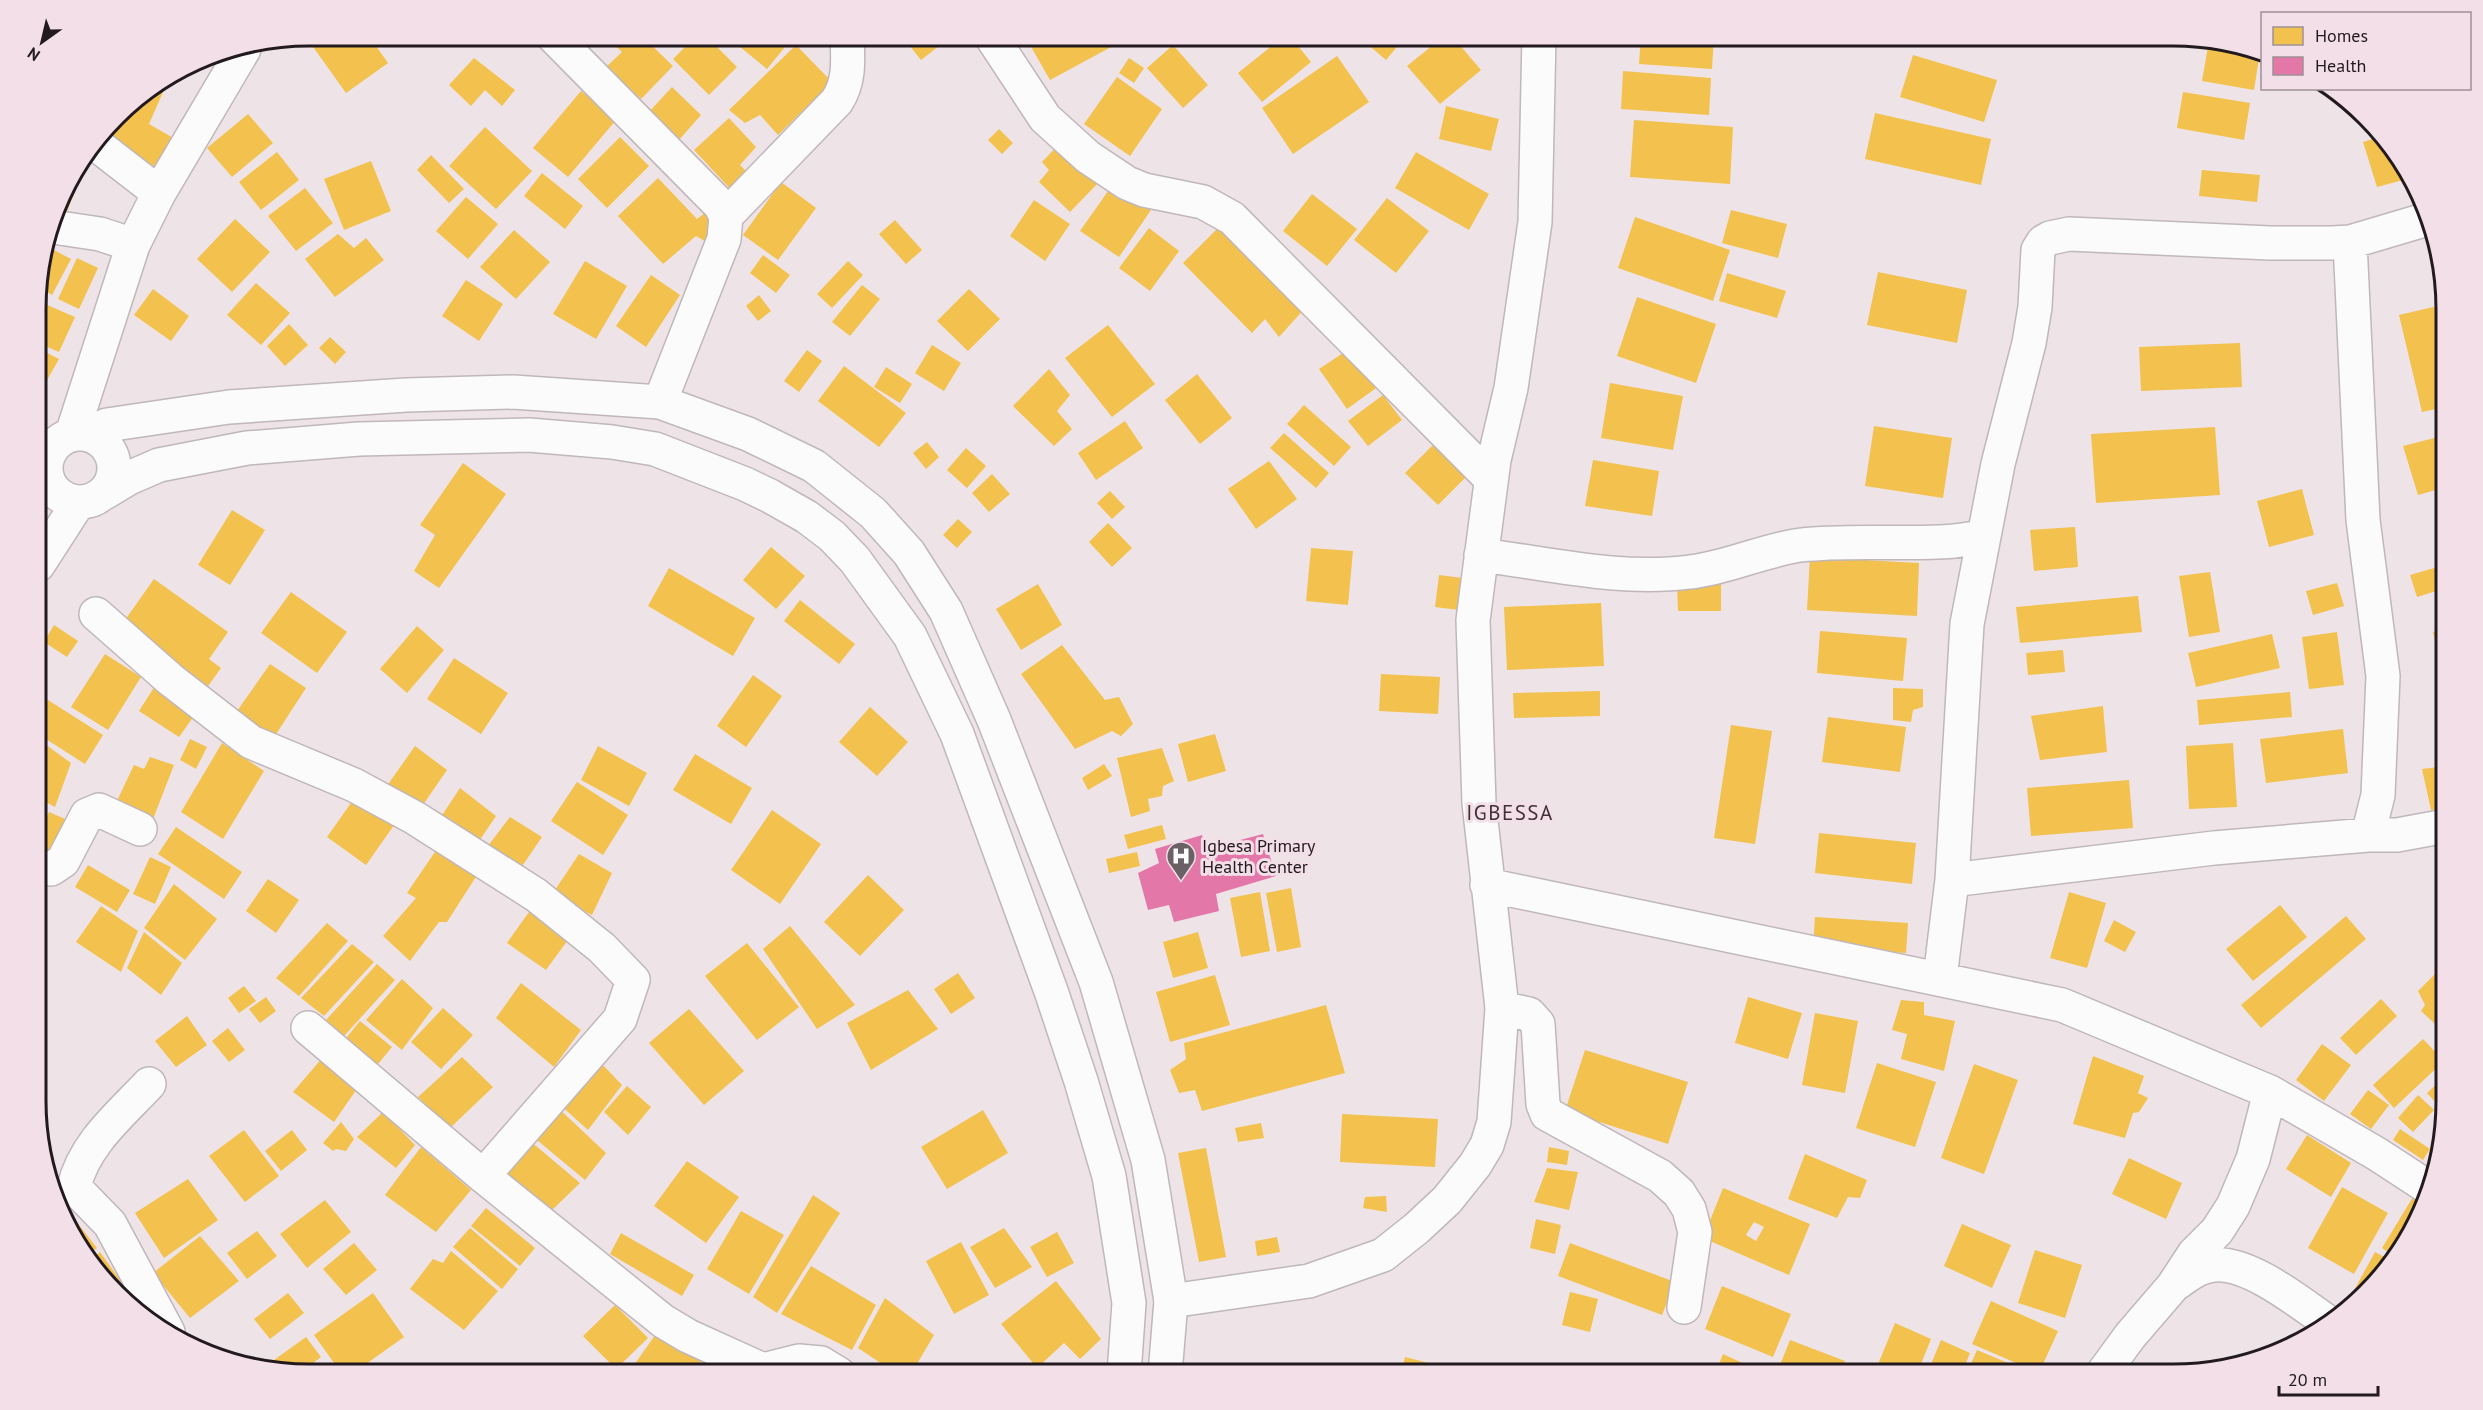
<svg xmlns="http://www.w3.org/2000/svg" width="2483" height="1410" font-family="'PT Sans',sans-serif">
	<rect width="100%" height="100%" fill="#eee4e8"/>
	<path fill="#f2c14e" fill-rule="evenodd" d="M310 36H369L388 63 346 93 306 37Z
		M440 36H460L453 45Z
		M605 36H642L673 66 641 99 606 67 622 52Z
		M696 36H706L737 67 709 95 673 59Z
		M730 36H794L767 69 729 38Z
		M902 36H952L921 60Z
		M1029 36H1108L1113 46 1050 80 1026 38Z
		M1225 36H1250L1230 46Z
		M1284 36H1290L1311 62 1262 102 1238 73Z
		M1358 36H1406L1386 60Z
		M1444 36H1452L1481 70 1440 104 1407 66Z
		M1641 36H1714L1712 69 1639 64Z
		M2209 41 2244 45 2260 52 2254 90 2202 81Z
		M796 45 832 82 778 135 760 115 745 123 729 110Z
		M1173 45 1208 85 1183 108 1147 68Z
		M1913 55 1997 80 1984 122 1900 97Z
		M1337 56 1369 102 1293 154 1262 108Z
		M474 58 515 90 502 106 485 90 471 106 449 85Z
		M1129 58 1144 68 1134 83 1119 73Z
		M1623 71 1711 78 1709 115 1621 109Z
		M1117 77 1162 109 1130 156 1084 124Z
		M157 87 164 90 149 124 175 139 159 169 104 137 129 104Z
		M672 87 701 115 678 141 648 113Z
		M581 91 616 120 568 177 533 148Z
		M2183 92 2250 103 2244 140 2177 128Z
		M1446 106 1499 119 1491 151 1439 139Z
		M1875 113 1991 139 1981 185 1865 159Z
		M248 114 273 143 232 177 207 148Z
		M729 118 756 147 740 165 752 177 737 196 694 150Z
		M1634 120 1733 127 1730 184 1630 177Z
		M485 127 532 171 496 209 449 166Z
		M999 129 1013 143 1002 154 988 140Z
		M620 137 649 166 607 208 578 179Z
		M2379 137 2401 158 2411 178 2377 187 2363 142Z
		M1063 140 1102 179 1070 212 1039 182 1049 170 1042 162Z
		M277 152 299 180 261 210 239 182Z
		M1416 152 1489 194 1469 230 1395 188Z
		M431 155 464 189 449 203 417 170Z
		M371 161 391 211 344 230 324 179Z
		M2202 170 2260 175 2257 202 2199 196Z
		M542 173 583 206 565 229 524 196Z
		M658 178 697 219 710 209V244L696 236 663 264 618 216Z
		M72 179 79 182 61 226 54 223 64 188Z
		M781 182 816 208 778 260 743 235Z
		M1113 184 1151 210 1119 257 1080 231Z
		M305 188 333 223 296 251 268 216Z
		M1312 194 1357 229 1327 266 1283 231Z
		M466 197 498 224 468 259 436 231Z
		M1387 198 1429 231 1396 273 1354 240Z
		M1034 200 1070 224 1045 261 1010 236Z
		M1731 210 1787 224 1778 258 1722 243Z
		M1635 217 1730 250 1713 301 1618 268Z
		M235 219 270 252 232 292 197 259Z
		M895 220 922 250 906 264 879 234Z
		M1224 222 1306 307 1279 337 1265 319 1252 333 1183 263Z
		M1149 228 1179 251 1150 291 1119 268Z
		M514 230 550 262 516 299 480 267Z
		M338 234 354 248 366 238 384 260 335 297 305 259Z
		M52 249 71 259 52 295 38 287V275Z
		M763 255 790 275 776 293 750 273Z
		M77 258 98 268 79 309 58 299Z
		M585 261 627 286 596 339 553 314Z
		M848 261 863 275 832 308 817 294Z
		M1878 272 1967 290 1957 343 1867 325Z
		M1727 273 1786 291 1777 318 1719 301Z
		M651 275 680 295 646 347 616 326Z
		M466 280 503 304 479 341 442 316Z
		M256 283 290 313 261 345 227 315Z
		M862 285 880 299 850 336 832 322Z
		M153 289 189 316 171 341 134 315Z
		M969 289 1000 319 968 351 937 321Z
		M759 295 771 311 758 321 746 306Z
		M1637 297 1716 324 1696 383 1617 356Z
		M38 301 75 317 59 352 38 343Z
		M2446 304V407L2422 412 2399 315Z
		M289 324 308 345 285 366 267 346Z
		M1108 325 1155 384 1112 417 1065 358Z
		M330 337 346 352 335 364 319 348Z
		M2240 343 2242 387 2141 391 2139 347Z
		M932 345 961 363 944 391 915 373Z
		M1352 347 1379 386 1347 409 1319 369Z
		M38 348 59 359 38 396Z
		M807 350 822 361 799 392 784 381Z
		M844 366 906 413 879 447 818 401Z
		M886 367 912 384 900 403 874 387Z
		M1049 369 1070 395 1057 411 1072 429 1054 446 1013 406Z
		M1197 374 1232 418 1200 444 1165 400Z
		M1610 383 1683 396 1673 450 1601 438Z
		M1383 395 1402 420 1368 446 1348 421Z
		M1304 405 1351 447 1334 466 1287 424Z
		M1125 421 1143 448 1096 480 1078 453Z
		M1874 426 1952 438 1943 498 1865 486Z
		M2215 427 2220 495 2096 503 2091 434Z
		M1284 433 1329 473 1316 488 1270 448Z
		M2446 435V487L2418 495 2403 446Z
		M1440 438 1472 471 1438 505 1405 473Z
		M927 442 939 457 926 469 913 453Z
		M966 448 986 466 967 488 947 470Z
		M1593 460 1659 471 1652 516 1585 506Z
		M1269 461 1297 499 1256 529 1228 489Z
		M463 463 506 494 439 588 414 571 435 535 420 525Z
		M992 474 1010 494 989 512 972 493Z
		M2302 489 2314 535 2269 547 2257 501Z
		M1110 491 1125 507 1112 519 1097 503Z
		M232 510 265 530 230 585 198 565Z
		M958 519 972 532 957 548 943 535Z
		M1108 523 1132 548 1112 567 1089 542Z
		M2075 527 2078 567 2034 571 2030 530Z
		M771 547 805 576 776 609 743 580Z
		M1311 548 1353 551 1348 605 1306 601Z
		M1810 557 1919 563 1917 616 1807 610Z
		M2441 566 2446 588 2417 597 2410 575Z
		M669 568 755 618 733 656 648 606Z
		M2210 572 2220 632 2189 637 2179 576Z
		M1439 575 1463 578 1459 610 1435 607Z
		M154 579 228 632 209 659 221 668 206 689 120 627Z
		M1721 583V611H1678L1677 584Z
		M2337 583 2344 606 2313 615 2306 591Z
		M1038 584 1062 625 1021 650 996 609Z
		M291 592 347 632 317 673 261 633Z
		M2138 596 2142 632 2020 643 2016 607Z
		M800 600 855 644 839 664 784 621Z
		M1601 603 1604 666 1507 670 1504 607Z
		M54 625 78 641 67 657 44 642Z
		M417 626 444 650 407 693 380 669Z
		M2446 628V675L2443 676 2433 632Z
		M1820 631 1907 638 1903 681 1817 673Z
		M2337 632 2344 685 2309 689 2302 637Z
		M2272 634 2280 668 2196 687 2188 653Z
		M1062 645 1105 700 1119 697 1133 724 1121 736 1112 731 1075 749 1021 674Z
		M2063 650 2065 672 2028 675 2026 653Z
		M105 654 141 677 108 730 71 707Z
		M454 658 508 693 481 734 427 699Z
		M270 664 306 688 271 742 235 714Z
		M1381 674 1440 677 1438 714 1379 711Z
		M753 675 782 696 746 747 717 726Z
		M160 678 199 709 179 737 139 711Z
		M1893 688 1923 689V707L1913 710 1911 722 1893 720Z
		M1600 691V716L1514 718 1513 693Z
		M2290 692 2292 717 2199 725 2197 700Z
		M48 700 103 735 85 764 38 734V715Z
		M2103 706 2107 752 2040 760 2031 716Z
		M870 707 908 742 877 776 839 742Z
		M1828 717 1906 727 1900 772 1822 762Z
		M1731 725 1772 731 1755 844 1714 838Z
		M2343 729 2348 773 2266 783 2260 739Z
		M1215 734 1226 771 1188 782 1178 744Z
		M38 739 71 763 55 807 38 798Z
		M190 739 207 747 196 769 180 760Z
		M222 743 264 771 223 839 181 812Z
		M2233 743 2237 807 2189 809 2186 746Z
		M415 746 447 770 418 812 384 790Z
		M598 746 647 773 629 806 581 780Z
		M1162 748 1174 781 1163 786 1162 796 1148 799 1150 811 1131 817 1117 758Z
		M695 754 752 788 731 824 673 790Z
		M150 757 174 765 153 819 115 805 134 765 144 769Z
		M1104 764 1112 776 1088 790 1082 778Z
		M2446 766V808L2431 810 2422 769Z
		M2129 780 2133 828 2031 836 2027 788Z
		M577 782 628 815 603 855 551 821Z
		M460 788 496 816 475 847 437 823Z
		M358 793 397 821 366 865 327 837Z
		M772 810 821 844 780 904 731 870Z
		M49 812 72 822 56 858 38 850V835Z
		M510 817 542 837 516 875 484 851Z
		M1162 825 1166 839 1128 849 1124 835Z
		M176 827 242 872 224 899 158 854Z
		M1819 833 1916 843 1912 884 1815 873Z
		M441 843 479 872 447 922H439L410 961 383 936 416 898 407 893Z
		M1137 852 1140 866 1109 873 1106 859Z
		M579 854 612 873 592 915 551 896Z
		M150 857 171 867 155 904 133 894Z
		M88 865 130 890 117 912 75 887Z
		M868 875 904 910 860 956 824 922Z
		M268 879 299 900 276 933 246 911Z
		M174 884 217 919 185 960 144 928Z
		M1291 888 1301 947 1277 952 1266 893Z
		M1260 892 1270 951 1241 957 1230 898Z
		M2069 892 2106 903 2087 968 2050 958Z
		M534 905 573 933 546 970 507 943Z
		M2280 905 2307 937 2253 981 2226 949Z
		M101 906 138 931 121 972 76 942Z
		M2346 916 2366 939 2261 1028 2241 1005Z
		M1815 917 1908 923 1906 953 1813 947Z
		M2114 920 2136 932 2125 952 2104 941Z
		M327 923 348 941 299 996 276 978Z
		M790 926 855 1005 817 1029 763 949Z
		M144 932 182 963 161 995 127 968Z
		M1198 932 1208 968 1173 978 1163 942Z
		M747 943 799 1007 757 1040 705 976Z
		M352 944 374 962 324 1016 301 998Z
		M2446 963V1034L2421 1011 2425 1005 2418 991Z
		M377 964 395 980 344 1036 326 1020Z
		M958 973 975 998 951 1014 934 989Z
		M1215 975 1230 1025 1170 1042 1156 992Z
		M402 979 433 1008 402 1050 366 1020Z
		M521 983 581 1030 554 1067 496 1018Z
		M244 986 256 1001 239 1013 228 998Z
		M908 990 938 1029 871 1070 847 1023Z
		M266 997 276 1011 260 1023 249 1009Z
		M1748 997 1802 1013 1788 1059 1735 1043Z
		M2381 999 2397 1016 2356 1055 2340 1038Z
		M1901 1000 1924 1002V1015L1955 1021 1944 1071 1901 1059 1907 1034 1892 1030Z
		M1326 1005 1345 1073 1202 1111 1195 1090 1179 1093 1170 1070 1186 1059 1184 1043Z
		M443 1008 473 1035 441 1069 411 1042Z
		M689 1009 744 1071 704 1105 649 1043Z
		M1815 1013 1858 1021 1845 1093 1802 1085Z
		M187 1016 207 1045 176 1067 155 1041Z
		M360 1021 392 1047 374 1069 342 1043Z
		M228 1028 245 1050 229 1062 212 1041Z
		M2423 1039 2444 1061 2394 1108 2373 1085Z
		M2322 1044 2351 1065 2324 1101 2296 1080Z
		M1585 1050 1688 1082 1668 1144 1565 1111Z
		M324 1056 361 1083 334 1122 293 1092Z
		M2093 1056 2144 1076 2138 1093 2148 1098 2139 1112 2133 1113 2125 1138 2073 1124Z
		M462 1057 493 1087 450 1128 418 1097Z
		M600 1062 622 1085 588 1130 558 1103Z
		M1877 1063 1936 1082 1915 1147 1856 1128Z
		M1974 1064 2018 1080 1984 1174 1941 1158Z
		M2446 1075V1105L2442 1110 2427 1093Z
		M627 1086 651 1107 628 1135 604 1112Z
		M2368 1090 2389 1105 2371 1129 2350 1114Z
		M2418 1095 2434 1110 2413 1132 2398 1118Z
		M555 1105 606 1153 585 1180 531 1135Z
		M983 1110 1008 1153 947 1189 921 1147Z
		M383 1112 415 1145 396 1168 357 1137Z
		M1342 1114 1438 1119 1435 1167 1340 1162Z
		M341 1122 354 1139 346 1151 336 1149 333 1151 323 1143Z
		M1261 1123 1264 1138 1238 1142 1235 1128Z
		M2400 1129 2430 1149 2423 1160 2393 1140Z
		M244 1130 279 1176 245 1202 209 1156Z
		M292 1130 307 1150 281 1171 265 1151Z
		M2307 1135 2351 1163 2331 1197 2286 1169Z
		M529 1140 580 1183 548 1214 501 1172Z
		M421 1147 471 1190 436 1232 385 1195Z
		M1549 1147 1569 1151 1567 1165 1547 1162Z
		M1206 1148 1226 1257 1199 1262 1178 1153Z
		M1805 1154 1867 1180 1860 1198 1848 1197 1837 1218 1788 1199Z
		M2129 1158 2182 1183 2166 1219 2112 1194Z
		M687 1161 739 1197 706 1243 654 1206Z
		M1547 1168 1578 1172 1569 1210 1534 1202Z
		M188 1179 218 1220 164 1258 135 1213Z
		M2342 1187 2388 1213 2354 1274 2308 1248Z
		M1723 1188 1810 1224 1789 1275 1703 1238ZM1754 1222 1764 1227 1756 1241 1746 1235Z
		M813 1195 840 1213 777 1313 753 1297Z
		M1386 1196 1387 1212 1363 1208 1365 1197Z
		M2413 1197 2421 1202 2410 1237 2395 1257 2382 1248Z
		M325 1200 351 1232 307 1268 280 1234Z
		M65 1207 97 1248 86 1256 82 1253Z
		M486 1208 535 1248 520 1266 471 1226Z
		M741 1211 784 1235 749 1294 707 1269Z
		M1536 1219 1561 1225 1555 1254 1530 1248Z
		M1962 1224 2011 1245 1992 1288 1944 1266Z
		M470 1228 518 1269 502 1289 453 1247Z
		M1004 1228 1032 1267 995 1288 970 1247Z
		M257 1231 277 1256 247 1279 227 1253Z
		M1057 1232 1074 1263 1047 1277 1030 1247Z
		M621 1233 694 1275 682 1296 610 1254Z
		M200 1236 239 1281 190 1318 153 1273Z
		M1277 1237 1280 1252 1257 1256 1255 1241Z
		M961 1242 989 1295 954 1314 926 1261Z
		M354 1243 377 1270 346 1295 323 1269Z
		M1570 1243 1675 1282 1662 1315 1558 1276Z
		M2035 1250 2082 1265 2065 1318 2018 1303Z
		M451 1251 498 1291 464 1330 410 1289 433 1259 443 1263Z
		M100 1252 125 1287 122 1290 91 1260Z
		M2375 1252 2392 1261 2367 1294 2351 1306 2347 1303Z
		M811 1266 876 1305 852 1350 781 1314Z
		M1056 1281 1101 1339 1080 1359 1064 1343 1037 1368 1001 1324Z
		M1722 1286 1791 1314 1773 1357 1705 1329Z
		M1570 1292 1598 1299 1590 1332 1562 1325Z
		M288 1293 304 1313 270 1339 254 1319Z
		M373 1293 404 1337 352 1374H342L314 1335Z
		M885 1298 934 1335 911 1374H897L858 1348Z
		M1991 1301 2058 1331 2039 1373 1972 1344Z
		M615 1305 648 1338 616 1369 583 1336Z
		M1895 1323 1931 1339 1917 1374H1874Z
		M658 1331 704 1364 697 1374H646L634 1365Z
		M306 1337 321 1357 300 1373 281 1370 274 1360Z
		M1790 1340 1845 1361 1840 1374H1803L1780 1365Z
		M1941 1340 1970 1353 1962 1373 1927 1374Z
		M1977 1350 2032 1373H1967Z
		M1723 1354 1766 1374H1715Z
		M1405 1357 1460 1371 1459 1374H1401Z"/>
	<path fill="#e377a8" d="M1263 834 1276 876 1216 894 1219 911 1174 922 1169 905 1148 910 1138 873 1159 863 1155 849 1202 835 1206 849Z"/>
	<g fill="none" stroke-linecap="round" stroke-linejoin="round">
		<g stroke="#bfb7ba" stroke-width="36">
			<path id="street" d="M553 36 720 205 726 216 724 239 660 402
				M991 36 1045 118 1088 157 1127 183 1144 190 1203 202 1232 218 1491 479
				M97 145 159 193
				M726 216 837 101C850 81 848 59 847 36
				M53 227 100 234 133 245
				M2350 242 2363 520 2383 676 2378 795 2368 835
				M72 434 133 245 159 193 244 49
				M1481 555C1551 564 1620 581 1690 572 1728 568 1763 550 1801 545 1846 540 1892 544 1938 542 1953 542 1968 539 1983 537
				M96 614 171 680 251 742 354 785 415 818 536 895 602 948 633 980 620 1019 483 1176
				M38 867 51 869 63 861 87 815 99 810 140 829
				M1952 880 2214 848 2368 835H2397L2446 826
				M1487 885 2062 1005 2270 1092 2377 1154 2426 1186
				M1940 978 1952 880 1967 624 1998 464 2029 343 2035 307 2038 250 2043 242 2050 238 2069 234 2270 243H2332L2350 242 2431 218
				M1502 1008 1529 1014 1538 1024 1543 1104 1547 1114 1660 1176 1679 1193 1689 1209 1695 1232 1684 1307
				M308 1028 483 1176 663 1321 688 1336 763 1370 799 1361 821 1363 839 1374
				M149 1084C120 1115 84 1144 74 1187L110 1224 168 1332
				M2177 1283C2188 1275 2200 1266 2214 1265 2250 1262 2300 1303 2329 1323
				M1171 1301 1309 1281 1383 1255 1417 1228 1447 1200 1475 1165 1487 1145 1494 1122 1502 1008 1479 803 1473 620 1494 460 1511 388 1535 222 1539 36
				M2103 1373 2130 1336 2173 1286 2194 1254 2217 1231 2233 1206 2253 1159 2270 1092"/>
		</g>
		<g stroke="#bfb7ba" stroke-width="36">
			<path id="secondary" d="M46 468a34 34 0 1 1 68 0a34 34 0 1 1-68 0Z
				M85 434 107 425 229 407 406 395 513 392 660 402 748 434 814 466 873 513 909 553 946 611 994 720 1096 982 1148 1160 1171 1301 1165 1374
				M104 493 129 478 159 465 247 448 359 439 529 435 612 442 655 449 745 484 770 496 807 517 832 536 855 560 910 636 957 734 1051 991 1081 1081 1109 1176 1129 1303 1124 1374
				M38 565 78 503"/>
		</g>
		<use href="#street" stroke="#fcfbfc" stroke-width="33"/>
		<use href="#secondary" stroke="#fcfbfc" stroke-width="33"/>
	</g>
	<defs>
		<g id="hospital-pin" transform="scale(1.5)"><path d="M0 17L-7.5 6A9.5 9.5 0 1 1 7.5 6Z" fill="#696165" stroke="#f3dfe7"/><path d="M-5-5h3v3.5h4V-5h3V5h-3V1.5h-4V5h-3Z" fill="#fff"/></g>
	</defs>
	<g fill-rule="evenodd">
		<use href="#hospital-pin" x="1181" y="856"/>
	</g>
	<g text-anchor="middle" stroke-width="6" stroke-linejoin="round" paint-order="stroke">
		<g font-size="18" fill="#221a1e" stroke="#f3dfe7" text-anchor="start">
			<text x="1202" y="852">Igbesa Primary<tspan x="1202" dy="21">Health Center</tspan></text>
		</g>
		<g font-size="21" letter-spacing="1.5" fill="#403037" stroke="#f3dfe7">
			<text x="1510" y="820">IGBESSA</text>
		</g>
	</g>
	<path d="M0 0H2483V1410H0ZM309 46H2173A263 263 0 0 1 2436 309V1101A263 263 0 0 1 2173 1364H309A263 263 0 0 1 46 1101V309A263 263 0 0 1 309 46Z" fill="#f3dfe7" fill-rule="evenodd"/>
	<path fill="none" stroke="#221a1e" stroke-width="3" d="M309 46H2173A263 263 0 0 1 2436 309V1101A263 263 0 0 1 2173 1364H309A263 263 0 0 1 46 1101V309A263 263 0 0 1 309 46Z"/>
	<rect x="2261" y="12" width="210" height="78" fill="#f3dfe7" stroke="#9f9097" stroke-width="1.5"/>
	<rect x="2273" y="27" width="30" height="18" fill="#f2c14e" stroke="#9f9097" stroke-width="1.5"/>
	<text x="2315" y="42" font-size="18" fill="#221a1e">Homes</text>
	<rect x="2273" y="57" width="30" height="18" fill="#e377a8" stroke="#9f9097" stroke-width="1.5"/>
	<text x="2315" y="72" font-size="18" fill="#221a1e">Health</text>
	<g transform="translate(42 42) rotate(214)" stroke="#f3dfe7" stroke-width="4.5" paint-order="stroke">
	<path d="M0-4.5L10 22L0 15L-10 22Z" fill="#221a1e"/>
	<text y="-9" font-size="16" font-weight="bold" text-anchor="middle" fill="#221a1e">N</text>
	</g>
	<path d="M2279 1386v9h99v-9" fill="none" stroke="#221a1e" stroke-width="3"/>
	<text x="2288" y="1386" font-size="18" fill="#221a1e" stroke="#f3dfe7" stroke-width="4.5" paint-order="stroke">20 m</text>
</svg>
